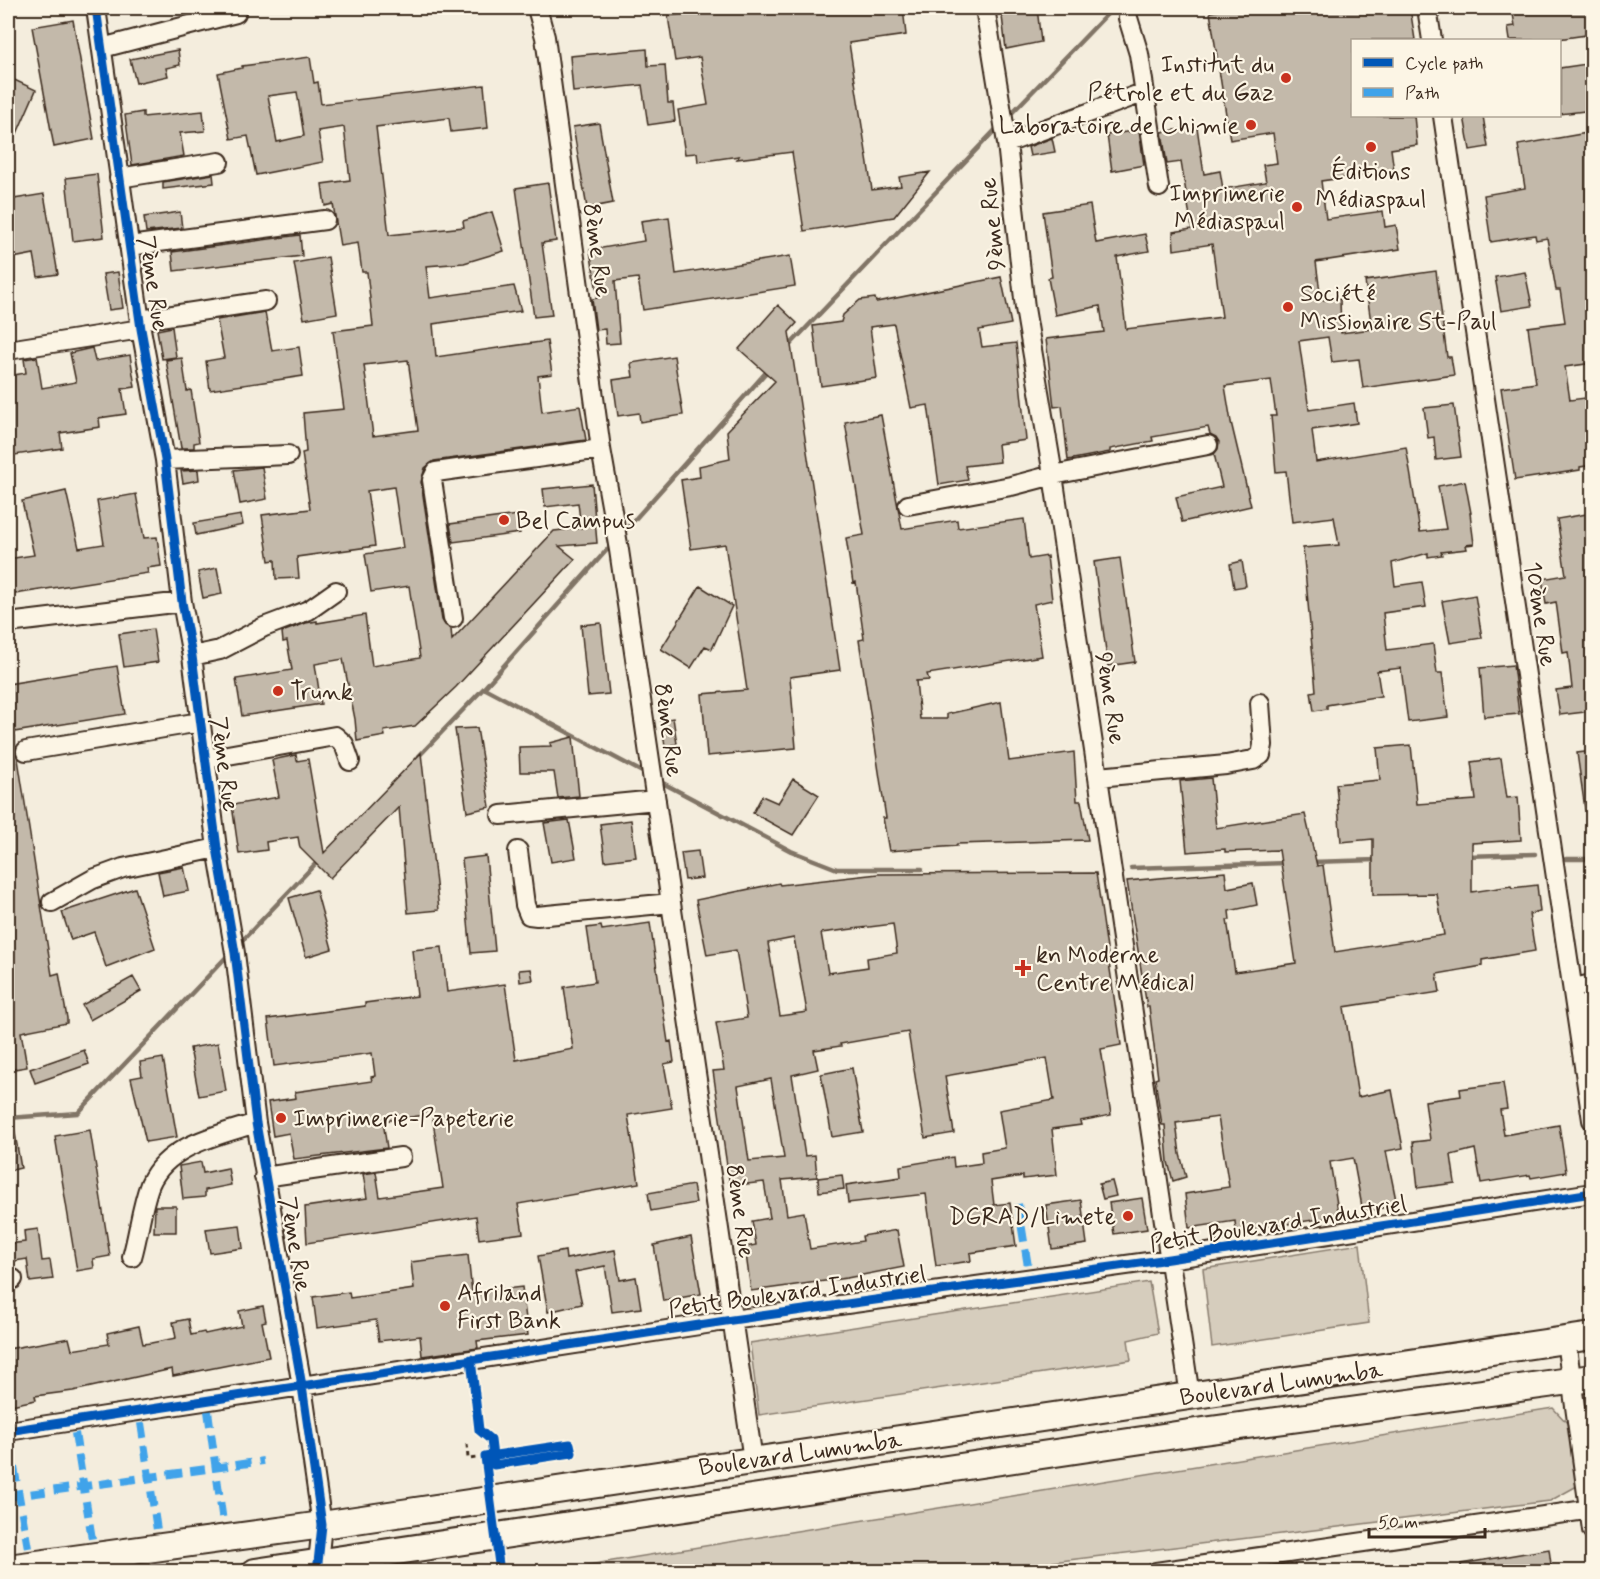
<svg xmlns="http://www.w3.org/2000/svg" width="1600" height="1579" font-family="Mynerve,sans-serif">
	<rect width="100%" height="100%" fill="#f4eddd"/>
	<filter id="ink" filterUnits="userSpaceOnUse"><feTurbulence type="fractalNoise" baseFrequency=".0167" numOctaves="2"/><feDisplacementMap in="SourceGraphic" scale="12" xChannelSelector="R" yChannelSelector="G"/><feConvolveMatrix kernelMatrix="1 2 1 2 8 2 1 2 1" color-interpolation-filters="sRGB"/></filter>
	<g filter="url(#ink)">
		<path fill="#d6cdbd" stroke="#887c6e" stroke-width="1.5" d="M1360 1244 1369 1323 1212 1347 1203 1269Z
			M1149 1282 1158 1333 1128 1340 1131 1360 759 1415 750 1343Z
			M1553 1408 1568 1424 1577 1486 1550 1501 979 1571H551Z"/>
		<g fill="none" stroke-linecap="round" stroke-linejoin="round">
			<path stroke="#817466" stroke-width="4.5" d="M1008 117 1113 8
				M788 347 998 127
				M621 535 769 369
				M484 688 646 774
				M419 756 484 688 613 543
				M659 781 791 851 837 869H922
				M1466 856 1535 854
				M1566 859H1592
				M1311 862 1377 860
				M1131 868 1287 863
				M238 945 319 860
				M8 1118 78 1113 230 953"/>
		</g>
		<path fill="#c3b9aa" stroke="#3b2a1e" stroke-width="1.5" fill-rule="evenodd" d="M725 8H752L753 13 793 8H903L906 35 849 43 872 190 901 186 899 177 930 172 894 217 804 231 792 152 737 159 739 156 698 162 697 153 685 154 678 110 708 105 700 57 675 61 668 16Z
			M1001 8H1037L1041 42 1006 49Z
			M1235 8H1410L1415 40H1353V116H1414L1417 145 1391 149 1394 171 1321 181 1326 219 1383 211 1385 227 1396 225 1400 249 1316 262 1321 300 1340 299 1341 333 1372 329 1365 281 1436 271 1447 357H1451L1454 375 1363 388 1359 359 1332 362 1328 337 1299 341 1309 410 1354 403 1357 423 1312 430 1316 462 1406 447 1420 532 1446 529 1438 486 1465 481 1471 513H1470L1474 544 1466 545 1467 549 1441 552 1442 555 1428 557V553L1392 563 1395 586 1422 582 1426 607 1383 613 1387 650 1433 644 1437 673H1442L1448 717 1408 722 1401 668 1377 671 1381 696 1327 705V709L1314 711 1311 692 1316 691 1303 548 1339 545 1334 517 1292 522 1286 471 1276 472 1271 416H1276L1271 380 1225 386 1231 422 1251 506 1182 522 1176 497 1222 487 1214 454 1218 449 1219 442 1216 437 1210 434 1208 427 1152 437 1153 441 1110 449V452L1068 460 1062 406 1054 407 1046 339 1104 332 1100 306 1055 315 1048 278 1052 277 1043 212 1090 205 1096 243 1145 234 1149 251 1117 257 1126 329 1222 317 1212 244 1174 250 1173 232 1192 229 1181 162 1167 164 1162 132 1197 127 1204 174 1220 171 1223 189 1266 182 1263 165 1277 163 1273 133 1230 140 1210 12Z
			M1512 8H1590L1591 15 1593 14V34L1551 40H1510L1508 27 1515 26Z
			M73 20 94 139 54 147 32 27Z
			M647 49 648 66 665 65 668 103H673L675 121 648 125 642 85 573 92 570 56Z
			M178 50 180 65 166 68 168 76 136 83 130 59Z
			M310 57 314 83 318 82 321 104 484 85 488 128 451 132 449 118 376 127 389 235 464 227 463 221 492 212 504 251 464 263 426 266 430 298 514 286 521 311 433 324 436 357 547 341 552 374 538 376 542 412 580 406 586 440 434 461 425 468 421 482 442 620 445 625 451 629 452 640 554 531 581 528 578 503 545 507 543 489 592 484 597 543 559 546 575 559 456 687 415 726 384 731 385 736 357 741 355 719 343 659 315 664 321 704 242 716 236 679 292 670 287 641 283 642 282 632 306 623 317 621V623L365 615 372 666 420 658 409 586 371 592 365 554 403 548 394 487 367 491 375 546 297 557 299 578 276 579 275 560 269 561 262 515 310 509 302 453 306 452 303 413 344 409 333 331 373 326 367 272H362L358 243 340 246 333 204 325 206 322 184 350 180 344 127 318 131 323 162 256 175 248 136 231 139 218 73 242 68V66ZM297 92 304 136 277 142 268 96ZM408 360 418 430 373 436 364 365Z
			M1593 63V110L1560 114V68Z
			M8 77 36 90 8 154Z
			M203 111 205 131 180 133 184 156 132 165 125 115 143 112V117Z
			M1464 116H1483L1488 147 1470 150Z
			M599 123 613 203 587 208 573 127Z
			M1139 130 1144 165 1112 171 1107 135Z
			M1593 132V363L1565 367 1570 400 1593 397V465L1580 467V470L1515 480 1501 388 1536 383 1528 327 1565 322 1560 290H1556L1547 238 1536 240 1535 235 1491 242 1484 195 1525 188 1518 145Z
			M1052 138 1055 152 1030 156 1028 147Z
			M97 174 104 237 73 241 66 178Z
			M213 174 214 183 163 189V182Z
			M548 183 556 241 542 243 552 315 534 317 516 188Z
			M44 194 58 274 38 277 34 254 8 259V200Z
			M180 212 182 228 146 232 144 217Z
			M669 217 676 274 790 256 795 286 643 310 638 278 615 281 620 343 606 344 605 329 596 330 592 299 598 298 590 250 644 241 641 221Z
			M300 235 302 256 174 271 172 252Z
			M328 257 337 313 304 319 294 263Z
			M118 272 123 308 109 310 103 274Z
			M1525 272 1532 306 1501 311 1495 277Z
			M1001 277 1011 324 979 330 982 347 1016 343 1026 440 998 444 1000 462 965 466 968 480 939 485 928 405 911 408 894 324 870 327 877 378 821 386 813 326 841 322 843 315 860 300 875 298 876 302Z
			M778 305 797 323 789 332 840 670 790 677 796 748 707 756 702 694 747 690 725 544 691 549 681 480 700 477 699 466 730 459 727 431 775 381 739 349Z
			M265 312 272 351 299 347 303 376 210 390 206 361 224 358 217 320Z
			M172 327 176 357 162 359 157 330Z
			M92 348 95 361 130 355 135 387 122 389 126 414 99 418 100 427 60 433 62 448 8 456V430H11L8 407V376L26 373 24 359 37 357 42 388 76 382 70 353Z
			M674 356 683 415 640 422 639 413 618 416 613 380 633 377 631 363Z
			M182 358 187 391 191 390 199 442 194 443V448H181L166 360Z
			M1454 405 1461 457 1436 460 1434 437 1428 438 1424 408Z
			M881 415 902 529 957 520 958 528 1024 519 1029 559 1047 556 1052 600 1034 604 1042 656 927 674 929 680 916 681 920 719H947V714L1001 702 1009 761 1074 752 1077 801H1081L1088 840 957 844V846L889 851 883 818H886L859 640 864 639 856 582 853 583 846 538 864 535 845 422Z
			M262 467 267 499 240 504 234 470Z
			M198 470 199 480 183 483 181 471Z
			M66 491 79 548 104 544 97 501 136 494 144 538 157 537 161 566 147 568 148 573 8 595V559L34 555 22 501Z
			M1593 513V584L1587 585 1593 618V711L1560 715 1556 690 1572 688 1568 652 1563 653 1556 602 1546 604 1542 579 1566 575 1557 519Z
			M241 515 243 525 196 535 194 523Z
			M517 515 520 533 453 542 450 524Z
			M1120 558 1135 662 1108 666 1094 562Z
			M1242 561 1246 586 1234 588 1230 564Z
			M217 568 222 594 203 598 198 572Z
			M700 586 732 606 712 649 705 646 691 668 661 649Z
			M1475 595 1482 638 1450 643 1442 601Z
			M601 623 609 694 588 696 581 625Z
			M153 629 158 662 124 667 119 634Z
			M1513 665 1519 714 1484 717 1480 668Z
			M117 666 125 714 8 733V684Z
			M673 718 677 744 665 746 661 720Z
			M477 728 490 807 467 812 455 729Z
			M8 736H15V752L18 759 52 975 59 973 67 1018V1023L21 1032 27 1067 8 1070Z
			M573 737 579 796 558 798 554 772H520L519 747 551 746 550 743Z
			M1411 745 1417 804 1476 800 1471 762 1501 758 1507 798 1518 797 1521 840 1472 843V892L1511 886 1512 888 1537 885 1540 912 1529 914 1535 951 1482 960V966L1437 974 1440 992 1344 1007 1358 1097 1392 1090 1403 1148 1386 1151 1397 1205 1363 1212 1353 1158 1330 1162 1339 1216 1236 1232 1235 1221 1189 1228 1185 1194 1229 1187 1218 1117 1176 1123 1180 1154 1186 1177 1173 1181 1168 1162 1165 1125H1162L1155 1079 1158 1078 1149 1007H1147L1127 881 1225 872 1227 888 1253 883 1257 905 1229 911 1230 920H1227L1235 972 1296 963 1279 850 1225 852V849L1187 852 1180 781 1211 778 1216 828 1305 814 1317 866 1323 865 1335 952 1444 935 1437 894 1373 895V839L1341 842 1336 784 1380 780 1377 748Z
			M1593 751V808L1585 809 1577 753Z
			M421 753 439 910 408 913 399 807 330 878 300 848 298 837 266 842 267 850 239 854 232 805 279 797 272 760 296 755 297 761 308 759 324 853Z
			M793 779 819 795 793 835 753 813 762 796 778 803Z
			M569 820 576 858 551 862 544 823Z
			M631 820 636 857 605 861 600 824Z
			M698 851 702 878 685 880 681 853Z
			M486 856 495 951 471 953 462 859Z
			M184 867 189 891 163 896 158 872Z
			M1096 873 1121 1045 1101 1049 1111 1115 1080 1121 1081 1125 1052 1129 1057 1175 1023 1179V1176L991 1181 994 1205 1010 1203 1016 1246 970 1253 971 1261 936 1266 926 1194 848 1203 846 1185 901 1177 900 1166 953 1157 954 1167 982 1163 981 1152 1005 1148 999 1110 1054 1100 1047 1058 945 1076 954 1133 925 1138 908 1032 840 1044 841 1046 814 1050 818 1069 792 1075 805 1156 815 1155 817 1177 782 1180 787 1215 804 1212 810 1249 863 1241 862 1236 897 1230 904 1267 847 1278 751 1291 745 1247 756 1245 752 1221 770 1218 764 1182 730 1186 713 1071 724 1070 716 1023 747 1018 736 950 707 955 696 900 779 883 780 885 878 874ZM893 924 897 953 867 958 868 967 828 973 821 933ZM794 938 807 1012 780 1016 768 943ZM771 1079 784 1158 749 1161 738 1086Z
			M135 888 155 948 106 967 94 932 71 940 62 912Z
			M316 890 332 949 306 957 289 898Z
			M650 923 668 1042 671 1041 674 1062 664 1064 672 1108 628 1115 639 1183 518 1204 523 1233 479 1239 476 1216 307 1243 305 1207 367 1198 363 1174 376 1172 380 1197 443 1188 432 1114 383 1121 387 1148 294 1159 289 1133 273 1136 268 1102 296 1098 295 1092 372 1081 371 1077 375 1076 372 1053 274 1066 268 1019 365 1006V1003L417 996 412 950 442 947 447 992 505 984 516 1060 573 1049 564 987 595 982 587 928 601 926 602 930Z
			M531 969 533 980 520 982 519 970Z
			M133 977 141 991 90 1020 82 1005Z
			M218 1043 226 1091 199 1096 190 1048Z
			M84 1050 89 1064 35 1083 30 1069Z
			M163 1058 177 1137 146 1142 131 1078 142 1076 140 1062Z
			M852 1068 863 1132 832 1137 821 1074Z
			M1503 1083 1507 1109 1500 1110 1504 1135 1559 1125 1566 1172 1531 1178 1530 1175 1481 1183 1475 1149 1451 1155 1455 1183 1418 1188 1413 1142 1430 1140 1425 1101 1461 1096 1460 1089Z
			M14 1128 21 1168 8 1171V1129Z
			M90 1130 110 1256 93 1259 94 1268 77 1271 55 1136Z
			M201 1162 203 1173 228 1168 231 1185 205 1190V1197L183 1199 179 1166Z
			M842 1175 844 1189 819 1192 818 1178Z
			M1112 1181 1116 1196 1103 1199 1099 1184Z
			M693 1185 696 1203 651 1211 648 1193Z
			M1142 1198 1147 1229 1114 1234 1109 1203Z
			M1081 1200 1087 1244 1052 1249 1046 1205Z
			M155 1206H176V1232H154Z
			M240 1225 243 1248 210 1253 206 1229Z
			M38 1229 42 1261 50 1260 53 1279 30 1282 27 1259 8 1262V1244L25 1242 24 1231Z
			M691 1237 701 1294 663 1301 654 1245Z
			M615 1250 620 1280 636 1277 641 1308 612 1312 605 1266 575 1272 582 1304 548 1312 538 1256 565 1251 566 1259Z
			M468 1255 472 1293 522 1287 528 1335 477 1341 478 1348 422 1356 420 1336 379 1341 376 1320 317 1328 313 1297 349 1292 350 1298 414 1289 411 1262Z
			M263 1306 266 1321 262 1322 269 1357 173 1376 172 1369 73 1391 35 1396 36 1400 11 1405 8 1385V1349L69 1338 72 1350 109 1344 107 1333 139 1326 143 1344 151 1343 176 1338 173 1322 188 1319 191 1335 204 1332 205 1334 242 1326 239 1311Z
			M1549 1549 1552 1572H1461V1564Z"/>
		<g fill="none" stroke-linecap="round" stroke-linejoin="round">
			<g stroke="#3b2a1e" stroke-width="22">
				<path id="minor" d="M96 8 141 329 165 460 182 602 192 656 217 848 235 953 256 1123 302 1386 322 1525 317 1572
					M537 8 545 37 601 449 619 550 753 1460
					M985 8 1007 143 1025 308 1053 475 1190 1396
					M1427 8 1432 40
					M1128 18 1139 54 1159 187
					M102 48 236 13
					M1443 116 1592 1120
					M1007 143 1145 92
					M119 178 219 162
					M129 246 325 220
					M140 320 266 301
					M8 350 141 329
					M165 460 288 455
					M908 505 1011 486 1053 475 1208 445
					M453 618 432 480 436 472 601 449
					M8 623 182 602
					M192 656 220 650 264 627 309 610 336 591
					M26 751 200 722
					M205 759 335 736 344 744 350 761
					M1098 777 1226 765 1253 760 1261 755 1263 745 1260 703
					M501 815 656 800
					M518 851 525 905 529 915 537 916 671 903
					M52 902 93 879 123 868 217 848
					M1573 988 1592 984
					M264 1177 401 1157
					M132 1257C139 1233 141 1207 150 1184 167 1145 219 1135 256 1123
					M8 1282 13 1279
					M1566 1341 1592 1530
					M8 1431 732 1320 1169 1259 1592 1193
					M1156 1572 1592 1509"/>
			</g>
			<g stroke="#3b2a1e" stroke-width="30">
				<path id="highway" d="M8 1568 322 1525 1592 1336
					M255 1572 1196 1432 1592 1378"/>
			</g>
			<path stroke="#3b2a1e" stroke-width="3" stroke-dasharray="4.5 4.5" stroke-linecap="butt" d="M467 1444 468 1459 485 1457"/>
			<use href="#minor" stroke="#fcf5e5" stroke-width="18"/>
			<use href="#highway" stroke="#fcf5e5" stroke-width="26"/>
			<path stroke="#3fa3ea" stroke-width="8" stroke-dasharray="15 8" stroke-linecap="butt" d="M1018 1204 1030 1279
				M208 1411 223 1522
				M141 1423 157 1530
				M75 1433 92 1539
				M10 1444 28 1548
				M8 1497 263 1461"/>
			<g stroke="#fcf5e5" stroke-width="13">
				<path id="cycleway" d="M96 8 141 329 165 460 182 602 192 656 217 848 235 953 256 1123 302 1386 322 1525 317 1572
					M471 1359 479 1430 491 1440 494 1465 572 1453 570 1444 496 1455 485 1457 500 1572
					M8 1431 732 1320 1169 1259 1592 1193"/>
			</g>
			<use href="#cycleway" stroke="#0057b8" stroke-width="9"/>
		</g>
	</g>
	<g fill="#c8321e" stroke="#fcf5e5" stroke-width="2">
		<circle cx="1286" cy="78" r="6"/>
		<circle cx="1251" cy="125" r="6"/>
		<circle cx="1371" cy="147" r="6"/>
		<circle cx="1297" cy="207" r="6"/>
		<circle cx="1288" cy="307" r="6"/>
		<circle cx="504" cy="520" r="6"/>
		<circle cx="278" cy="691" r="6"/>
		<path d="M1020 959h6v6h6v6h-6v6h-6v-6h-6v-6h6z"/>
		<circle cx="281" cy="1118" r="6"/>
		<circle cx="1128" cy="1216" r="6"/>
		<circle cx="445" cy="1306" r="6"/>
	</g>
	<g text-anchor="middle" stroke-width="4.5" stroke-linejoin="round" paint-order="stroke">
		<g font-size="24" fill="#3b2a1e" stroke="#fcf5e5" text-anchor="start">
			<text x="1274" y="72" text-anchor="end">Institut du<tspan x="1274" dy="28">Pétrole et du Gaz</tspan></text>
			<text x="1239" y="133" text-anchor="end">Laboratoire de Chimie</text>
			<text x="1371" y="179" text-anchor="middle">Éditions<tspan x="1371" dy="28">Médiaspaul</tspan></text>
			<text x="1285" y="201" text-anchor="end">Imprimerie<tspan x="1285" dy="28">Médiaspaul</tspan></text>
			<text x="1300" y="301">Société<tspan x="1300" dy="28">Missionaire St-Paul</tspan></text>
			<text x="516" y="528">Bel Campus</text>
			<text x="290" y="699">Trunk</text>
			<text x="1036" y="962">kn Moderne<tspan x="1036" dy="28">Centre Médical</tspan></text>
			<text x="293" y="1126">Imprimerie-Papeterie</text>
			<text x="1116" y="1224" text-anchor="end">DGRAD/Limete</text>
			<text x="457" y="1300">Afriland<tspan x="457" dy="28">First Bank</tspan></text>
		</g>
		<g font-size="24" fill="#3b2a1e" stroke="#fcf5e5">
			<text transform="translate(992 224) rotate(-96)" y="8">9ème Rue</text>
			<text transform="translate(598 250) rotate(82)" y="8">8ème Rue</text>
			<text transform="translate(154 283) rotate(81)" y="8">7ème Rue</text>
			<text transform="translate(1541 614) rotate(81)" y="8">10ème Rue</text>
			<text transform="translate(1111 698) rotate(81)" y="8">9ème Rue</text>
			<text transform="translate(669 730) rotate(82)" y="8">8ème Rue</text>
			<text transform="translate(225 764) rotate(82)" y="8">7ème Rue</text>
			<text transform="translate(741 1211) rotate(82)" y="8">8ème Rue</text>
			<text transform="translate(1278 1223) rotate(-9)" y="8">Petit Boulevard Industriel</text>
			<text transform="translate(296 1244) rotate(80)" y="8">7ème Rue</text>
			<text transform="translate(797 1291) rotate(-8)" y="8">Petit Boulevard Industriel</text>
			<text transform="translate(1281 1383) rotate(-8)" y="8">Boulevard Lumumba</text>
			<text transform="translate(800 1453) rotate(-8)" y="8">Boulevard Lumumba</text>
		</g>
	</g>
	<rect width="1600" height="1579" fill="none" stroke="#fcf5e5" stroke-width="30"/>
	<rect x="15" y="15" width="1570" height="1549" fill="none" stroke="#3b2a1e" stroke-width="2" filter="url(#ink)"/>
	<rect x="1351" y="39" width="210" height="78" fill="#fcf5e5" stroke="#afa495" stroke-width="1.5"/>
	<rect x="1363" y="58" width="30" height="9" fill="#0057b8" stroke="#afa495" stroke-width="1.5"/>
	<text x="1405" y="69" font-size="18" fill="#3b2a1e">Cycle path</text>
	<rect x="1363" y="88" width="30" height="9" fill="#3fa3ea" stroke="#afa495" stroke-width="1.5"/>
	<text x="1405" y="99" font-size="18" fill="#3b2a1e">Path</text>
	<path d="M1369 1528v9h116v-9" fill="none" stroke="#3b2a1e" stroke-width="3"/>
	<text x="1378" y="1528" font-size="18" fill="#3b2a1e" stroke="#fcf5e5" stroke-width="4.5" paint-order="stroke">50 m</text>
</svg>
